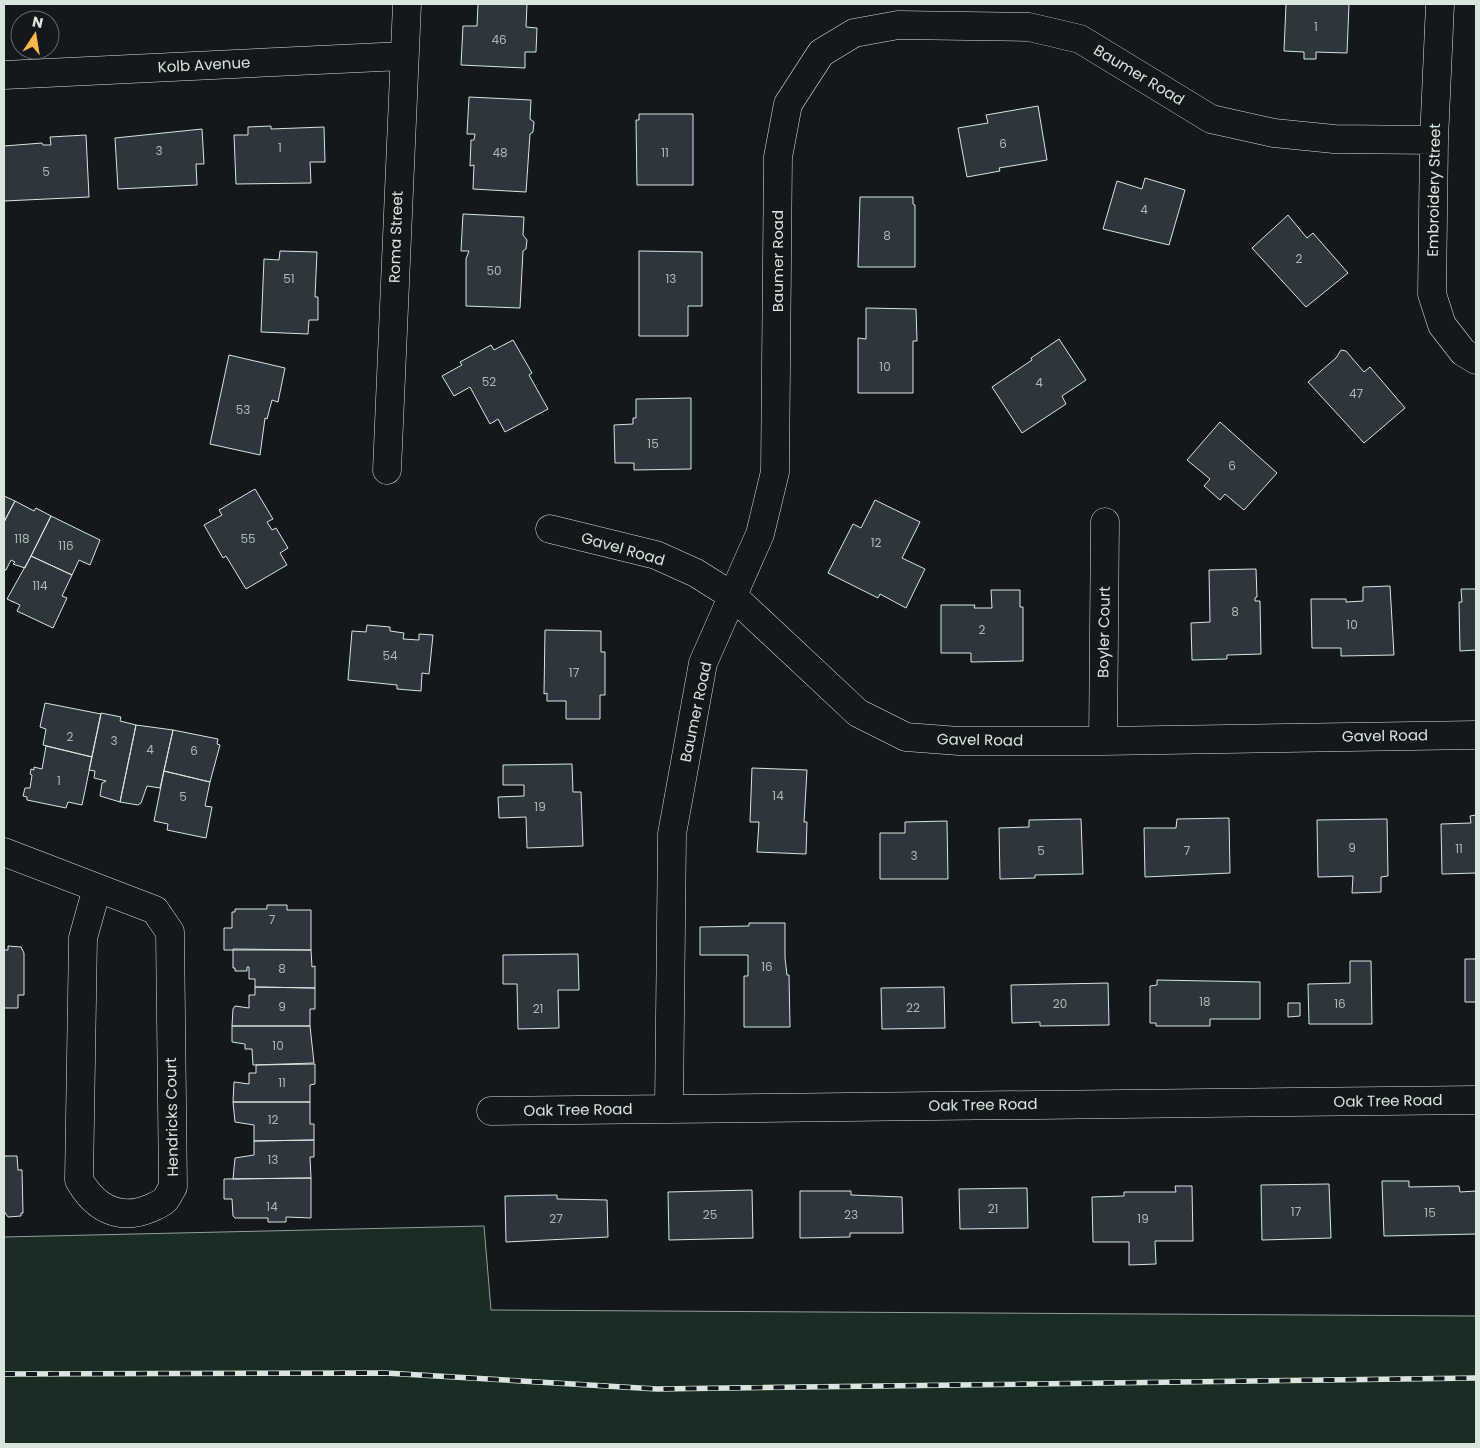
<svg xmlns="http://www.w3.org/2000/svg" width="1480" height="1448" font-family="Poppins,sans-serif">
	<rect width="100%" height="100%" fill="#14181c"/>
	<path fill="#1a2d24" stroke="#939e99" d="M484 1226 491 1310 1476 1316V1444H4V1237Z"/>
	<path fill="#2c363c" stroke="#d8e6dc" d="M478 4H527L526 27 537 28 536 52H525V68L461 65 463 26H477Z
		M1286 4H1349L1347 53 1316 52V59H1304V52L1284 51Z
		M469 97 531 100 530 119 534 122 533 132 530 134 526 192 473 189 474 165 470 166 471 140H474L475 134H467Z
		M1038 106 1047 160 999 168 1000 171 967 177 958 128 988 123 986 115Z
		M639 114H693V185H637L636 120H639Z
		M271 126V129L324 127 325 162H310L311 183 236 184 234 135H248V127Z
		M202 129 204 164H196L197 185 118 189 115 138Z
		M86 135 89 197 4 201V146L42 143 43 145H51L50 137Z
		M1145 178 1185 190 1169 245 1103 229 1117 181 1142 189Z
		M860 197H913V204L915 205V267H858Z
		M463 214 524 217 523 235 527 240 526 249 523 251 520 308 466 306V259L469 251H461Z
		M1288 215 1307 238 1313 233 1348 273 1306 307 1252 248Z
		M280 251 317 252 315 297H318V320H309L308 334 261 332 264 259 279 260Z
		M639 251 702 252V306H688V336H639Z
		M866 308 916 309 917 341H913V393H858V338L866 339Z
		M1059 339 1086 380 1062 396 1066 404 1022 433 992 387 1032 360 1031 358Z
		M513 340 532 373 529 375 548 409 505 432 498 419 490 424 470 387 454 396 442 376 462 365 460 362 491 345 494 350Z
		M1341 350 1346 351 1364 372 1370 367 1405 408 1364 443 1308 382 1336 358Z
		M229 355 285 368 278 402 272 400 267 419 265 418 260 455 210 444Z
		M691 398V469L634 470V463H615L614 425 633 424V418H636V399Z
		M1220 422 1277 473 1244 510 1225 494 1220 500 1204 486 1210 479 1187 460Z
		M255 489 273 519 267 522 272 530 276 528 288 548 280 553 287 565 246 589 226 556 223 558 204 525 222 515 219 510Z
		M4 496 15 501 4 522Z
		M875 500 920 522 902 558 925 569 906 608 880 594 878 598 828 573 853 524 861 528Z
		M15 501 34 511 36 508 51 516 25 568 13 564 15 562 11 560 6 570H4V522Z
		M51 516 100 540 90 565 79 560 72 575 31 556Z
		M31 556 72 575 62 596 67 598 53 628 17 611 20 605 7 599Z
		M1256 569 1257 597 1255 598V601H1260L1261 654 1227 655V659L1192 660 1191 623 1210 622 1209 570Z
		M1390 586 1394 655 1341 656V648H1312L1311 599H1346V602L1363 601V587Z
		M1461 589H1476V650L1460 651 1459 602H1462Z
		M991 590H1020V607H1023V661L971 662V653H941V605H975L974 608H992Z
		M367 625 390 627V631L404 633 403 639 419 640V634L433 635 429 674 422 673 421 691 397 689V685L348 680 352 631 366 632Z
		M545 630 601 631V652H605V695H600V719H566V701H547V693L544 694Z
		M45 703 101 714 92 757 43 745 46 729 40 727Z
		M101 713 121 717 120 721 136 725 120 802 100 796 102 783 106 781 94 778 95 771 89 770Z
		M136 725 173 730 160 788 147 786 141 803 138 805 120 802Z
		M173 730 218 739 217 744 220 745 210 782 164 771Z
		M46 746 92 757 82 805 68 802 66 808 27 800V797L23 796 25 788H30L32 775 30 774 31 769 34 770V767L42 769Z
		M572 764 573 792H581L583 846 527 848 526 817 499 818 498 797 524 796V785H503V765Z
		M752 768 807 770 804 822H807L806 854 757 852 759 822H750Z
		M164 771 210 782 205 806 212 807 206 838 167 830 168 824 154 821Z
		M1476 815V873L1442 874 1441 824 1471 823 1470 816Z
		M1229 818 1230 873 1145 877 1144 828H1176L1177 819Z
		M1081 819 1083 874 1035 875V878L1000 879 999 828 1029 827V820Z
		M1387 819 1388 876 1381 877V892L1352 893 1353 876 1318 877 1317 820Z
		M947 821 948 879H880V833H905V822Z
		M267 905H287V910H311V950H224V928H232V912H235V909H267Z
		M749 923H785V958L787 975H789L790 1027H744V976H748V955H700V927L749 926Z
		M8 946 21 947 24 953V995H18V1008H4V950H8Z
		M233 949 311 950 312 967 315 966V988L255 987V979H249V967H247V971H235V968H233Z
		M578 954 579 990H558L559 1028 518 1029 517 984H503V955Z
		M1465 959H1476V1002H1465Z
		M1350 961H1371L1372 1024H1309L1308 984 1350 983Z
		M1157 980 1260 982V1019H1210V1026H1156V1023H1150V986L1157 985Z
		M1108 983 1109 1025 1040 1026V1022L1012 1023 1011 985Z
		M255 987 315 988V1009H310V1026H232L233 1009 235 1006 249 1008V995H255Z
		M944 987 945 1028 882 1029 881 988Z
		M1288 1003H1300V1016L1288 1017Z
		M232 1026H310L314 1063 253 1065 252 1049H245V1044L232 1042Z
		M315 1064V1084L310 1085V1102H233L234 1082 249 1084V1073H256V1065Z
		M233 1102H310V1124H314V1140L254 1141V1125L235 1122Z
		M314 1140V1157H310L311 1178 233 1179 235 1158 254 1155V1141Z
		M4 1156H17L18 1170H22L23 1213H21V1216L8 1217 4 1211Z
		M311 1178V1218L286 1217V1222H268V1218H235L233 1216 232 1199H224V1179Z
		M1382 1181H1409V1187L1459 1186 1460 1192 1476 1191V1234L1384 1236Z
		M1329 1184 1331 1238 1262 1240 1261 1185Z
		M1175 1186H1192L1193 1241H1155L1156 1264 1129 1265V1242H1093L1092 1197 1124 1196V1192H1176Z
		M1027 1188 1028 1228 960 1229 959 1189Z
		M752 1190 753 1238 669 1240 668 1192Z
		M800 1191H851V1195L902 1197 903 1233H850V1237L800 1238Z
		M557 1195V1199L607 1200 608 1237 506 1242 505 1196Z"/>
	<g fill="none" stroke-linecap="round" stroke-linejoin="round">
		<g stroke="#d8e6dc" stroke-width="29">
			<path id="street" d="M1440 4 1434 140 1432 294 1442 325 1463 352 1476 360
				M4 75 403 56
				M387 470 407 4
				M550 529 656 555 696 573 734 597 858 713 906 737 959 741H1103L1476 735
				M1103 741 1105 522
				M4 852 155 910 170 932 173 1187C170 1191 168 1197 165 1200 161 1204 155 1206 151 1208 119 1222 95 1208 79 1180L83 938 97 888
				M669 1108 672 834 703 663 760 534 775 472 778 157 788 104 821 53 854 33 898 25 1029 27 1080 39 1211 119 1274 133 1334 139 1434 140
				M491 1111 1476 1100"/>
		</g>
		<use href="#street" stroke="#14181c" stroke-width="28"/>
		<g stroke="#d8e6dc" stroke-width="5.5">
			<path id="rail" d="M4 1374 385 1373 657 1389 1476 1378"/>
		</g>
		<use href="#rail" stroke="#14181c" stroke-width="4" stroke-dasharray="11" stroke-linecap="butt"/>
	</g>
	<g text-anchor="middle" stroke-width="4" stroke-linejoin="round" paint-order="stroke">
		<g font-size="12" fill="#adbab4">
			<text x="1316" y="31">1</text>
			<text x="499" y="44">46</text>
			<text x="1003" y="148">6</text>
			<text x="280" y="152">1</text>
			<text x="159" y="155">3</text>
			<text x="500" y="157">48</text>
			<text x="665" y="157">11</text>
			<text x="46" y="176">5</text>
			<text x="1144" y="214">4</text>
			<text x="887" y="240">8</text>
			<text x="1299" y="263">2</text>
			<text x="494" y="275">50</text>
			<text x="289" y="283">51</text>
			<text x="671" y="283">13</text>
			<text x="885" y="371">10</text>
			<text x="489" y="386">52</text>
			<text x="1039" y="387">4</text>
			<text x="1356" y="398">47</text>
			<text x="243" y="414">53</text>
			<text x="653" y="448">15</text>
			<text x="1232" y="470">6</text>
			<text x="22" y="543">118</text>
			<text x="248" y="543">55</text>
			<text x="876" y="547">12</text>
			<text x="66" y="550">116</text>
			<text x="40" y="590">114</text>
			<text x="1235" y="616">8</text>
			<text x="1352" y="629">10</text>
			<text x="982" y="634">2</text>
			<text x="390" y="660">54</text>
			<text x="574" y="677">17</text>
			<text x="70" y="741">2</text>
			<text x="114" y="745">3</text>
			<text x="150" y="754">4</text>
			<text x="194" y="755">6</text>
			<text x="59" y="785">1</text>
			<text x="778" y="800">14</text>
			<text x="183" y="801">5</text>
			<text x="540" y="811">19</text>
			<text x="1352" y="852">9</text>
			<text x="1459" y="853">11</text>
			<text x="1041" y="855">5</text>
			<text x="1187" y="855">7</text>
			<text x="914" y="860">3</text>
			<text x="272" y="924">7</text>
			<text x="767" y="971">16</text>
			<text x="282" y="973">8</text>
			<text x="1205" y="1006">18</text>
			<text x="1060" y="1008">20</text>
			<text x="1340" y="1008">16</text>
			<text x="282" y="1011">9</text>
			<text x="913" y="1012">22</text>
			<text x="538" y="1013">21</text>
			<text x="278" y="1050">10</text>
			<text x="282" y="1087">11</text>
			<text x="273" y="1124">12</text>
			<text x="273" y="1164">13</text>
			<text x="272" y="1211">14</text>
			<text x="993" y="1213">21</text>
			<text x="1296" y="1216">17</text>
			<text x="1430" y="1217">15</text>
			<text x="710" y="1219">25</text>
			<text x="851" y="1219">23</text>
			<text x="556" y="1223">27</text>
			<text x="1143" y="1223">19</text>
		</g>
		<g font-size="15" fill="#d8e6dc" stroke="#14181c">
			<text transform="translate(204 65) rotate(-3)" y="5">Kolb Avenue</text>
			<text transform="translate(1139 75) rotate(31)" y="5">Baumer Road</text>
			<text transform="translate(1434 190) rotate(-89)" y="5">Embroidery Street</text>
			<text transform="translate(396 237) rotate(-88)" y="5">Roma Street</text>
			<text transform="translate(778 261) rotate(-90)" y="5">Baumer Road</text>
			<text transform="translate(623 549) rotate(16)" y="5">Gavel Road</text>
			<text transform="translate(1104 632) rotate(-89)" y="5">Boyler Court</text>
			<text transform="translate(696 712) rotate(-78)" y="5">Baumer Road</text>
			<text transform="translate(1385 736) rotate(-1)" y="5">Gavel Road</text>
			<text transform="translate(980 740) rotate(1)" y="5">Gavel Road</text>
			<text transform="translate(1388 1101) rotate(-1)" y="5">Oak Tree Road</text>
			<text transform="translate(983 1105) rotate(-1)" y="5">Oak Tree Road</text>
			<text transform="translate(578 1110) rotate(-1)" y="5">Oak Tree Road</text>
			<text transform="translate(172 1117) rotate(-91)" y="5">Hendricks Court</text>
		</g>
	</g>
	<rect width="1480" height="1448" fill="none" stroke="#d8e6dc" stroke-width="10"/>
	<g transform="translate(35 35) rotate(12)"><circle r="24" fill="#14181c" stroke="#626a69"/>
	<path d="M0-4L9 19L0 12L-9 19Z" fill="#ffb74d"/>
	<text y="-8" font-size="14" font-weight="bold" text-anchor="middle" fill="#d8e6dc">N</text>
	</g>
</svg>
